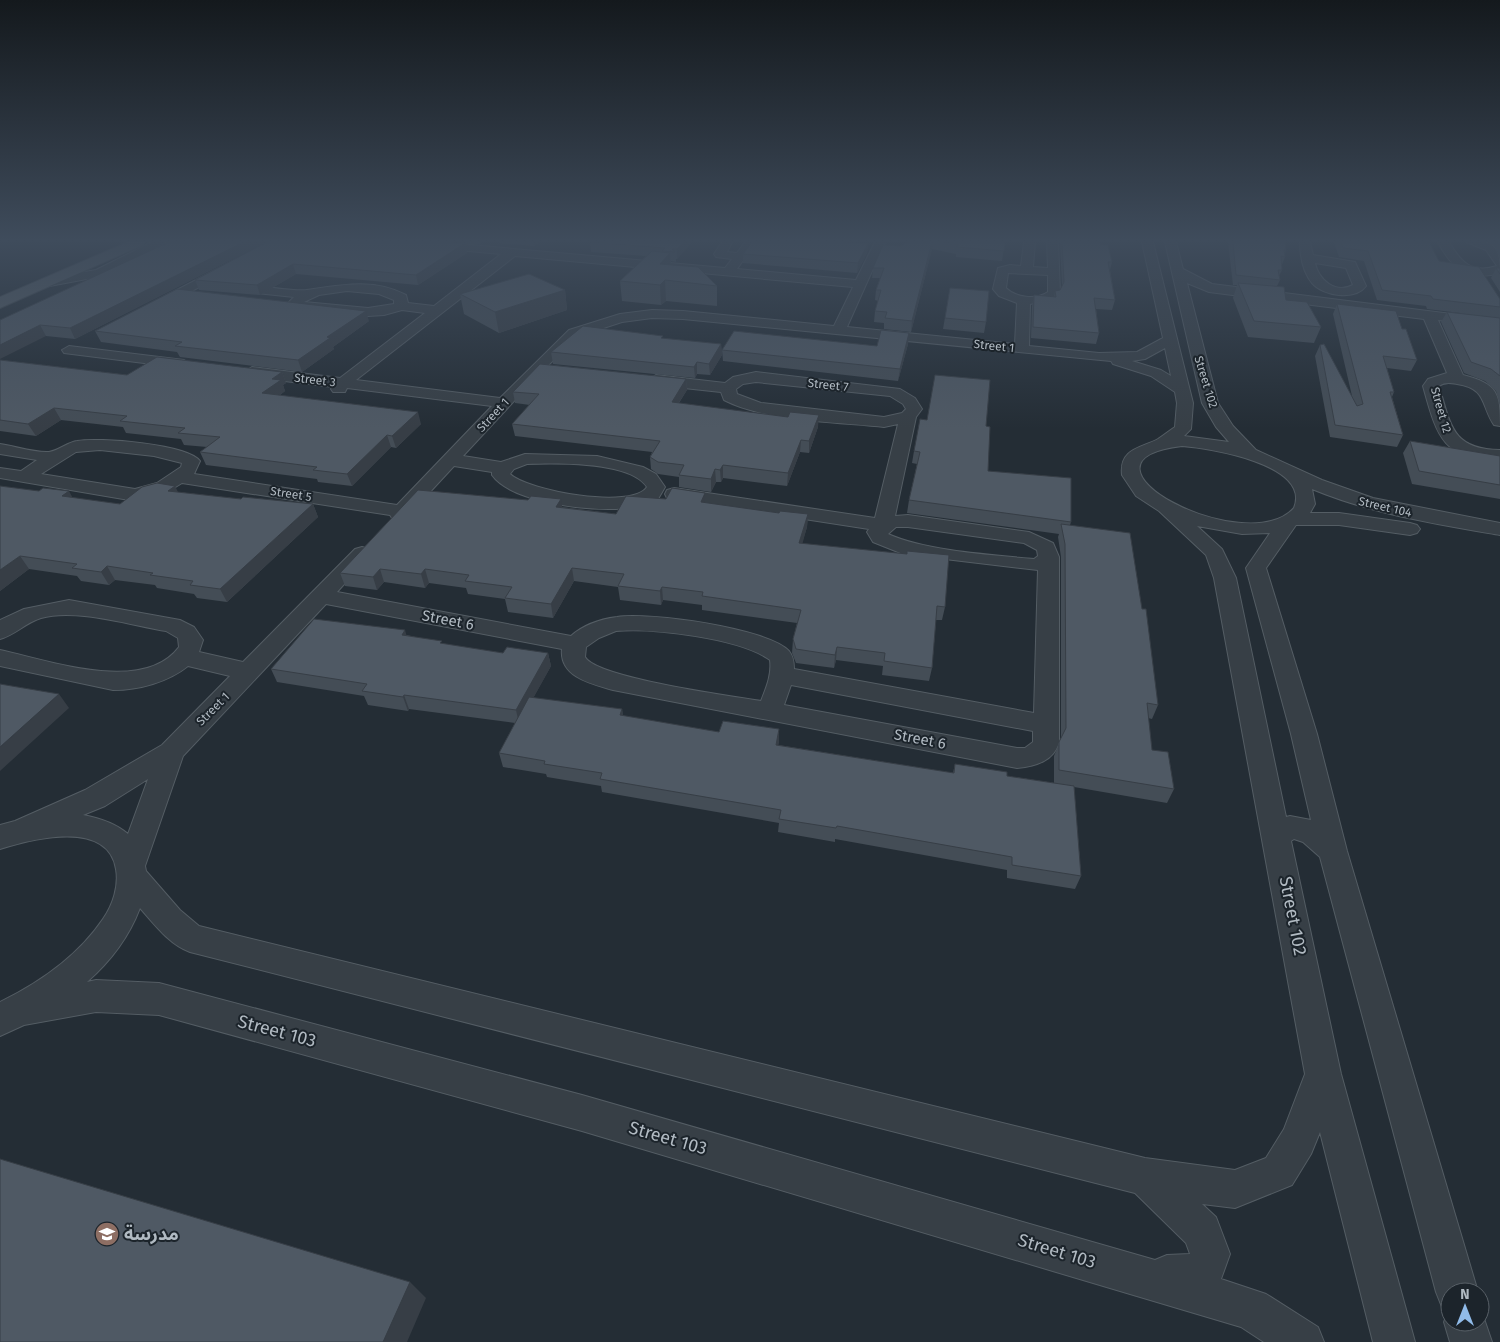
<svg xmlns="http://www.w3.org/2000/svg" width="1500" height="1342" font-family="'Fira Sans','Noto Sans Arabic',sans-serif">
	<rect width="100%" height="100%" fill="#242d35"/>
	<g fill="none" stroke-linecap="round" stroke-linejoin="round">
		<g stroke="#545d64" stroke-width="2">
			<path id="minor" d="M152 242H166L103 276 44 287 38 283 44 279 96 270Z
				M269 242H283L162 307H152L150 304Z
				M399 242H437L725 268 732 259 716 257 714 254 722 242H732L727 252 737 253 745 242H756L737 269 856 280 875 242H885L847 327 1015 344 1017 303 999 296 993 289 998 268 1010 265 1021 266 1024 242H1035L1033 267 1048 268 1047 242H1058L1060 292 1056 299 1030 304 1029 346 1099 353 1137 352 1163 338 1142 242H1153L1193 403 1191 429 1184 436 1229 442 1216 427 1202 403 1165 242H1176L1183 269 1212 284 1500 320V328L1438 320 1463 375C1498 384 1500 393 1500 426L1494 425C1481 406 1487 388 1457 384 1450 383 1445 382 1439 386 1451 426 1452 449 1500 450V460C1442 460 1437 436 1423 386L1428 379 1447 373 1424 319 1209 292 1187 283 1218 403 1233 426 1256 450 1322 480 1373 498 1500 523V535C1436 524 1372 514 1312 489L1315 504 1310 513H1339L1410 523 1417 525 1420 529 1417 533 1410 535 1339 525H1296L1266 568 1317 734 1347 851 1478 1292H1450V1322H1480V1307L1492 1342H1450L1444 1322 1449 1309 1442 1307 1436 1292 1320 857 1303 842 1294 839 1291 841 1341 1074 1415 1342H1373L1320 1132 1311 1154 1292 1185 1235 1208 1202 1204 1216 1217 1230 1254 1221 1279 1266 1294 1318 1327 1324 1342H1264L1241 1327 582 1131 159 1015 96 1012 24 1025 0 1036V1002C39 983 78 956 103 919 113 905 119 886 116 869 108 819 32 839 0 849V825L15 821 85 790 162 745 230 676 188 666C168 682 139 690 113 690L0 666V650C48 660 143 695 179 647L178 638 166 631C130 625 75 608 41 618 25 623 15 635 0 639V620L24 609 69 600 180 620 194 627 203 640 199 652 243 662 355 549 362 547 369 549 372 553 337 592 571 636C583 625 601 619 617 617 649 612 767 628 789 651 793 656 794 662 794 669L1034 713 1038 570 903 554 873 542 867 532 869 529 667 498 665 494 667 490 674 488 875 518 898 424 884 427C838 422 764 421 724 400L721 392 656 385 648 380 656 375 725 383 733 377 756 372 900 389 915 398 922 409 916 417 895 516 908 515 1029 532 1053 543 1059 557V742C1054 761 1036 766 1017 768L613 690C592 684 559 677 562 649L326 604 183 756 145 866 146 871 180 910 199 926 1145 1158 1235 1170 1266 1158 1284 1129 1305 1074 1214 578 1206 555 1159 511 1136 496 1122 475C1119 448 1142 448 1158 439 1164 435 1169 431 1175 427L1177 403 1175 392 1151 376 1113 364 1111 361 683 319 652 318 622 322 579 336 542 371 463 456 501 462 525 454 597 456 643 467 656 474 665 487 658 499C645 504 630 508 616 509 584 510 511 502 492 475V472L454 466 406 518H392L390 515 182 483 164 494 135 501 0 478V468L21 471 37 460 0 454V444C15 446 34 453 49 452 58 451 68 442 77 441 98 437 188 444 200 461L194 474 397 505 492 406 347 388 345 392H333L331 389 333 387 252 377 244 372 252 367 340 378 425 313 402 310 384 315 368 316 298 309 293 308 289 302 294 297 238 291 232 287 238 283C254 285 293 292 307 290 341 285 374 278 406 295L408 303 434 306 501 254 404 245ZM515 256 853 287 834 326 683 311 652 310 620 314 569 330 500 398 356 380ZM1008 273 1048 275V292C1036 300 1016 298 1006 288ZM347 291 379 294 394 300V304L368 308 304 302 319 295ZM1165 348 1171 376 1161 370 1132 361 1145 359ZM756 382 890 396 903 404 906 409 902 413 884 417 761 403 737 394 736 389 743 384ZM1182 446C1208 448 1312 464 1294 508 1246 561 1056 461 1182 446ZM100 450 154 456 182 463 181 467 157 483 135 489 41 474 76 452ZM527 464C556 463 630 461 647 487 632 510 528 491 510 474L514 469ZM1197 526 1242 534 1270 533 1246 568 1291 734 1311 820 1290 816 1286 817 1236 578 1222 549ZM896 527H908L1024 543 1037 550 1038 556 1034 559C991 555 926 551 888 534ZM616 631C653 628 740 638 770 660 772 675 766 688 761 701 732 696 596 678 585 657L586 647 599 638ZM791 685 1033 731V742L1025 748H1017L784 705ZM148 779 128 834C115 823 99 818 83 815L105 806ZM140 908C155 925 169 944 190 952L1135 1193 1186 1243 1190 1254 1167 1255 1155 1260 582 1095 159 983 96 980 87 982C110 962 129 937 140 908Z
				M1300 242H1310L1313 255 1355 262 1366 286C1355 301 1323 296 1312 283 1303 272 1300 255 1300 242ZM1315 263 1346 268 1353 285C1335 294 1319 280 1315 263Z
				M1438 242H1449C1461 262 1471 274 1497 266L1486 250 1466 242C1494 239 1500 247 1500 273 1468 282 1452 269 1438 242Z
				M69 346 184 360 191 364 184 368 64 353 62 350Z"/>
		</g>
		<g stroke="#40484f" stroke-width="2">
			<path id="major" d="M128 242H145L143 245 0 308V297Z"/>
		</g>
		<use href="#minor" fill="#373f46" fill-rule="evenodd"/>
		<use href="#major" fill="#555e66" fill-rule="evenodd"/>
	</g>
	<path fill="#444d56" d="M169 242H266L75 339 46 336 0 320Z
		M344 242 465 243 467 253 418 285 296 274 260 295 199 290 195 280Z
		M453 242H483L479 244Z
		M499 242H540L534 246 499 243Z
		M590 242H692L677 259H676V262L671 261V265L717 286V306L666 301 661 305 622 301 620 281 646 256 591 252Z
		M752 242H848L868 244 867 253 857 273 743 263V254Z
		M907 242H1005L1002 261 956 257V254L932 249 911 332 884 329V323L874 322 875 311 878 301 875 300 876 290 880 278H872L873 268Z
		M1059 242H1100V244L1112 262 1110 270 1115 300 1112 310 1096 309 1099 333 1096 344 1031 338 1032 306 1034 295 1054 297 1055 291 1060 290 1062 287 1060 242Z
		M1228 242H1285L1286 250 1285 254V257L1281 267 1282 270 1279 276 1280 280 1277 286 1286 300 1321 327 1314 343 1248 337 1233 298 1237 285H1233Z
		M1334 242H1429L1439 261 1500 299V406L1496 391 1485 381 1464 373 1441 322 1447 312 1460 313 1427 309 1426 306 1377 300 1364 261 1339 257Z
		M1488 242H1500V259L1495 246Z
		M1496 268H1500V292L1491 278Z
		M950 288 986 322 984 333 943 329Z
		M565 290 567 310 499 333 464 314 460 294Z
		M1337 304 1402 329 1417 360 1411 371 1387 368 1394 392 1392 397 1403 435 1397 447 1330 437 1315 356 1320 345 1352 396 1333 314Z
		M369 321 333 347 334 349 302 372 180 357 177 352 101 342 95 331Z
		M909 333 908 344 898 381 723 361 722 350 877 346Z
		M663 339 721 344 722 355 710 375 697 374 695 378 553 364 551 352Z
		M0 360 127 375 282 372 286 383 283 385 285 391 280 395 421 424 396 448 391 447 352 486 318 482 317 479 206 465 200 452 207 447 184 445 181 439 126 433 123 427 61 420 36 436 0 431Z
		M686 379 687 390 679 403 818 427 809 453 800 452 787 486 723 478 721 482H716L711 492 679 487V477L658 474 651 469 650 457 652 452 515 436 512 424 530 405 515 403 513 392Z
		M986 426 988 471 1071 522 1070 525 1142 609 1158 705 1152 719 1148 718 1152 750 1174 789 1167 803 1074 787 1081 876 1075 889 1007 878V870L835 839V842L778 832 779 823 602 792 601 786 547 777 546 774 503 767 499 753 515 723 409 709 408 711 368 705 364 696 277 682 271 669 407 635 443 644 503 653H548L551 666 533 698 622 709 623 716 719 732 779 729 778 745 953 773 955 764 1007 776 1054 783V756L1061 738V557L1058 537 1059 534 907 513 909 500 917 464 912 463 914 451Z
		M1410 441 1500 456V499L1412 484 1403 453Z
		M0 486 73 498 120 504 178 492 241 499 313 504 318 517 227 602 197 598 194 594 157 588 155 585 115 580 109 585 81 581 77 576 29 569 0 591Z
		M705 503 779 513 808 514 807 527 802 543 945 607 942 620H936L932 668 929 681 882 675 883 666 836 660 834 668 796 663 792 653 793 639 797 623 702 610V605L663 600 661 605 620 600 618 587 574 581 553 618 508 612 505 599 468 594 466 588 429 583 425 588 384 582 377 590 345 586 340 573 562 507 616 514Z"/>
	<path fill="#373e46" d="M244 242H266L75 339 70 328Z
		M534 242H540L534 246Z
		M684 242H692L677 259V249Z
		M933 242 932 249 911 332 912 321Z
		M465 243 467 253 418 285 416 275Z
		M868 244 867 253 857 273 858 263Z
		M670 253 671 272 665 280 666 301 661 305 660 285V264Z
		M293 264 296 274 260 295 257 285Z
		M565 290 567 310 499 333 495 312Z
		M366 311 369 321 333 347 334 349 302 372 298 360 327 337Z
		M40 325 46 336 0 359V345Z
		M909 333 908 344 898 381 900 369Z
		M721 344 722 355 710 375 709 364Z
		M697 362V374L695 378 694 367Z
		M282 372 286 383 283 385 285 391 267 405 262 393 272 379Z
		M686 379 687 390 672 413V402Z
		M54 408 61 420 36 436 28 424Z
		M418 412 421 424 396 448 392 436Z
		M819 415 818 427 809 453V441Z
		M387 435 391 447 352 486 347 474Z
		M801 440 800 452 787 486 788 473Z
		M723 465V478L721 482 720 470Z
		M715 469 716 482 711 492V479Z
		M175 486 181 498 168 491Z
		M69 491 76 504 62 496Z
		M705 493V506L701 502Z
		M561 499 563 512 556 507Z
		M313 504 318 517 227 602 220 589Z
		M808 514 807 527 799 556V543Z
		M20 556 29 569 0 591V570Z
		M107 566 115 580 109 585 101 572Z
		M572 568 574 581 553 618 551 604Z
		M380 569 384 582 377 590 373 577Z
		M425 569 429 583 425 588 421 574Z
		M662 587 663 600 661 605 660 591Z
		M405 630 409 644 402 635Z
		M837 647 836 660 834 668 835 655Z
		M548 653 551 666 519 724 516 710Z
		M59 694 69 708 0 771V747Z
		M404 695 409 709 408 711 403 697Z
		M622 709 624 723 620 715Z
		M779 729V743L775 758 776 745Z
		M410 1282 426 1298 407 1342H383Z"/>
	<path fill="#4f5964" stroke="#373e46" d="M169 242H244L70 328 40 325 0 345V320Z
		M267 242H448L465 243 416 275 293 264 257 285 195 280Z
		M590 242H684L677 249H672L675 252 662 251 665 248Z
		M752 242H844L868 244 858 263 743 254Z
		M907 242H932L912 321 885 318 887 312 875 311 881 290H876L884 268H873L883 245 901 246Z
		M944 242H1005L1004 251 957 247 958 244Z
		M1062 242H1100V244L1108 245 1112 262H1108L1115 300 1094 298 1099 333 1033 327 1034 295 1056 297 1055 291 1060 290 1064 282Z
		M1233 242H1285L1286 250H1284L1285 257 1281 256 1282 270H1278L1280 280 1236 275Z
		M1341 242H1429L1439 261 1479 267 1500 299V307L1433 299 1431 296 1382 290 1368 251 1343 248Z
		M652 251 670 253 660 264 698 267 717 286 665 280 660 285 620 281Z
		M1496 268H1500V274Z
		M529 274 565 290 495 312 460 294Z
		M1238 283 1284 287 1286 300 1307 302 1321 327 1254 321Z
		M950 288 989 291 986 322 945 318Z
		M177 289 366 311 327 337 330 338 298 360 175 346 182 342 95 331Z
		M1337 304 1396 311 1402 329H1406L1417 360 1383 356 1394 392H1390L1403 435 1335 425 1320 345 1324 344 1357 406 1363 404Z
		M1447 312 1500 318V376L1491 369 1471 362Z
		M583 326 663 336 661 338 721 344 709 364 697 362 694 367 551 352Z
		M881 330 909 333 900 369 722 350 734 331 877 346Z
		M157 357 282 372 272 379 281 380 262 393 418 412 392 436 387 435 347 474 313 470 317 467 200 452 220 437 178 433 185 428 120 421 127 416 54 408 28 424 0 420V360L127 375Z
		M540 364 686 379 672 402 788 417 790 412 819 415 809 441 801 440 788 473 723 465 720 470 715 469 711 479 679 475 684 465 658 462 650 457 660 441 512 424 539 394 513 392Z
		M935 375 990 380 986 426 990 427 988 471 1071 478V522L909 500 920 452 914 451 920 419 927 420Z
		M1410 441 1500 456V485L1419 471Z
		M157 483 175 486 168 491 241 499 243 497 313 504 220 589 190 585 193 581 150 575 153 573 107 566 101 572 72 568 77 564 20 556 0 570V486L39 491 43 488 69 491 62 496 120 504 142 487Z
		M672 488 705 493 701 502 779 513 780 511 808 514 799 543 907 554V551L949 555 945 607 937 606 932 668 884 661 885 653 837 647 835 655 796 649 793 639 801 610 702 596 703 592 662 587 660 591 618 586 624 574 572 568 551 604 505 598 512 587 465 581 469 575 425 569 421 574 380 569 373 577 340 573 418 490 528 500 531 496 561 499 556 507 616 514 626 496 666 499Z
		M1061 524 1130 533 1142 609H1146L1158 705 1147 703 1152 750 1168 752 1174 789 1059 770V742L1066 728 1065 544Z
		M314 619 405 630 402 635 442 641 440 643 503 653 507 647 548 653 516 710 404 695 403 697 362 691 367 684 271 669Z
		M0 684 59 694 0 747Z
		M529 697 622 709 620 715 719 732 723 721 779 729 776 745 954 773 955 764 1007 772V776L1074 786 1081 876 1012 865V857L837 826 836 828 779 819 781 810 600 779 602 773 544 764 545 761 499 753Z
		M0 1159 410 1282 383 1342H0Z"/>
	<linearGradient id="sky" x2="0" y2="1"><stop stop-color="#14191d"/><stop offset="0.56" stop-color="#3f4c5c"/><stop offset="1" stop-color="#3f4c5c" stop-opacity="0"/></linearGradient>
	<rect width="1500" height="429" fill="url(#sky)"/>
	<defs>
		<g id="school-disc" transform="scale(1.25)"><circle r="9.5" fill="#8d6e63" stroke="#1c242b"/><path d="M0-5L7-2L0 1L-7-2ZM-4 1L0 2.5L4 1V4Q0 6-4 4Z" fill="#fff"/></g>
	</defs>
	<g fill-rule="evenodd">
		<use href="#school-disc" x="107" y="1234"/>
	</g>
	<g text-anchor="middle" stroke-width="4" stroke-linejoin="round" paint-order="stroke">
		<g font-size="12" fill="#b1bac2" stroke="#1c242b">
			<text transform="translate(994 346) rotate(6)" y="4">Street 1</text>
			<text transform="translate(315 380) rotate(7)" y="4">Street 3</text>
			<text transform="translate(1206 382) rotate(73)" y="4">Street 102</text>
			<text transform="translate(828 385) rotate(6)" y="4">Street 7</text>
			<text transform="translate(1441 410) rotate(74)" y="4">Street 12</text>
			<text transform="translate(493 415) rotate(-47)" y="4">Street 1</text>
			<text transform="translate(291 494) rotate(9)" y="4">Street 5</text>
			<text transform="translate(1385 507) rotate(13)" y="4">Street 104</text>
			<text transform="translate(213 709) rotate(-45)" y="4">Street 1</text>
		</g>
		<g font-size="15" fill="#b1bac2" stroke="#1c242b">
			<text transform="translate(448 620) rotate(11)" y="5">Street 6</text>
			<text transform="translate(920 739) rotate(11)" y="5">Street 6</text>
		</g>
		<g font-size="18" fill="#b1bac2" stroke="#1c242b">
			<text transform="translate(1293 916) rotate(79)" y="6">Street 102</text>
			<text transform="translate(277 1031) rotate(15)" y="6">Street 103</text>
			<text transform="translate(668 1138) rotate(16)" y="6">Street 103</text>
			<text transform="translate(1057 1251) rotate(17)" y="6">Street 103</text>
		</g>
		<g font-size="18" font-weight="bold" fill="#b1bac2" stroke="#1c242b" text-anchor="start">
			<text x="124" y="1240">مدرسة</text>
		</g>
	</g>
	<g transform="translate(1465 1307)"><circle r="24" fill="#1c242b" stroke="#586067"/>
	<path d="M0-4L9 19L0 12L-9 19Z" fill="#90bbe9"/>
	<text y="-8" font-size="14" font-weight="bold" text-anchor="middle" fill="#b1bac2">N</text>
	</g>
</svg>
